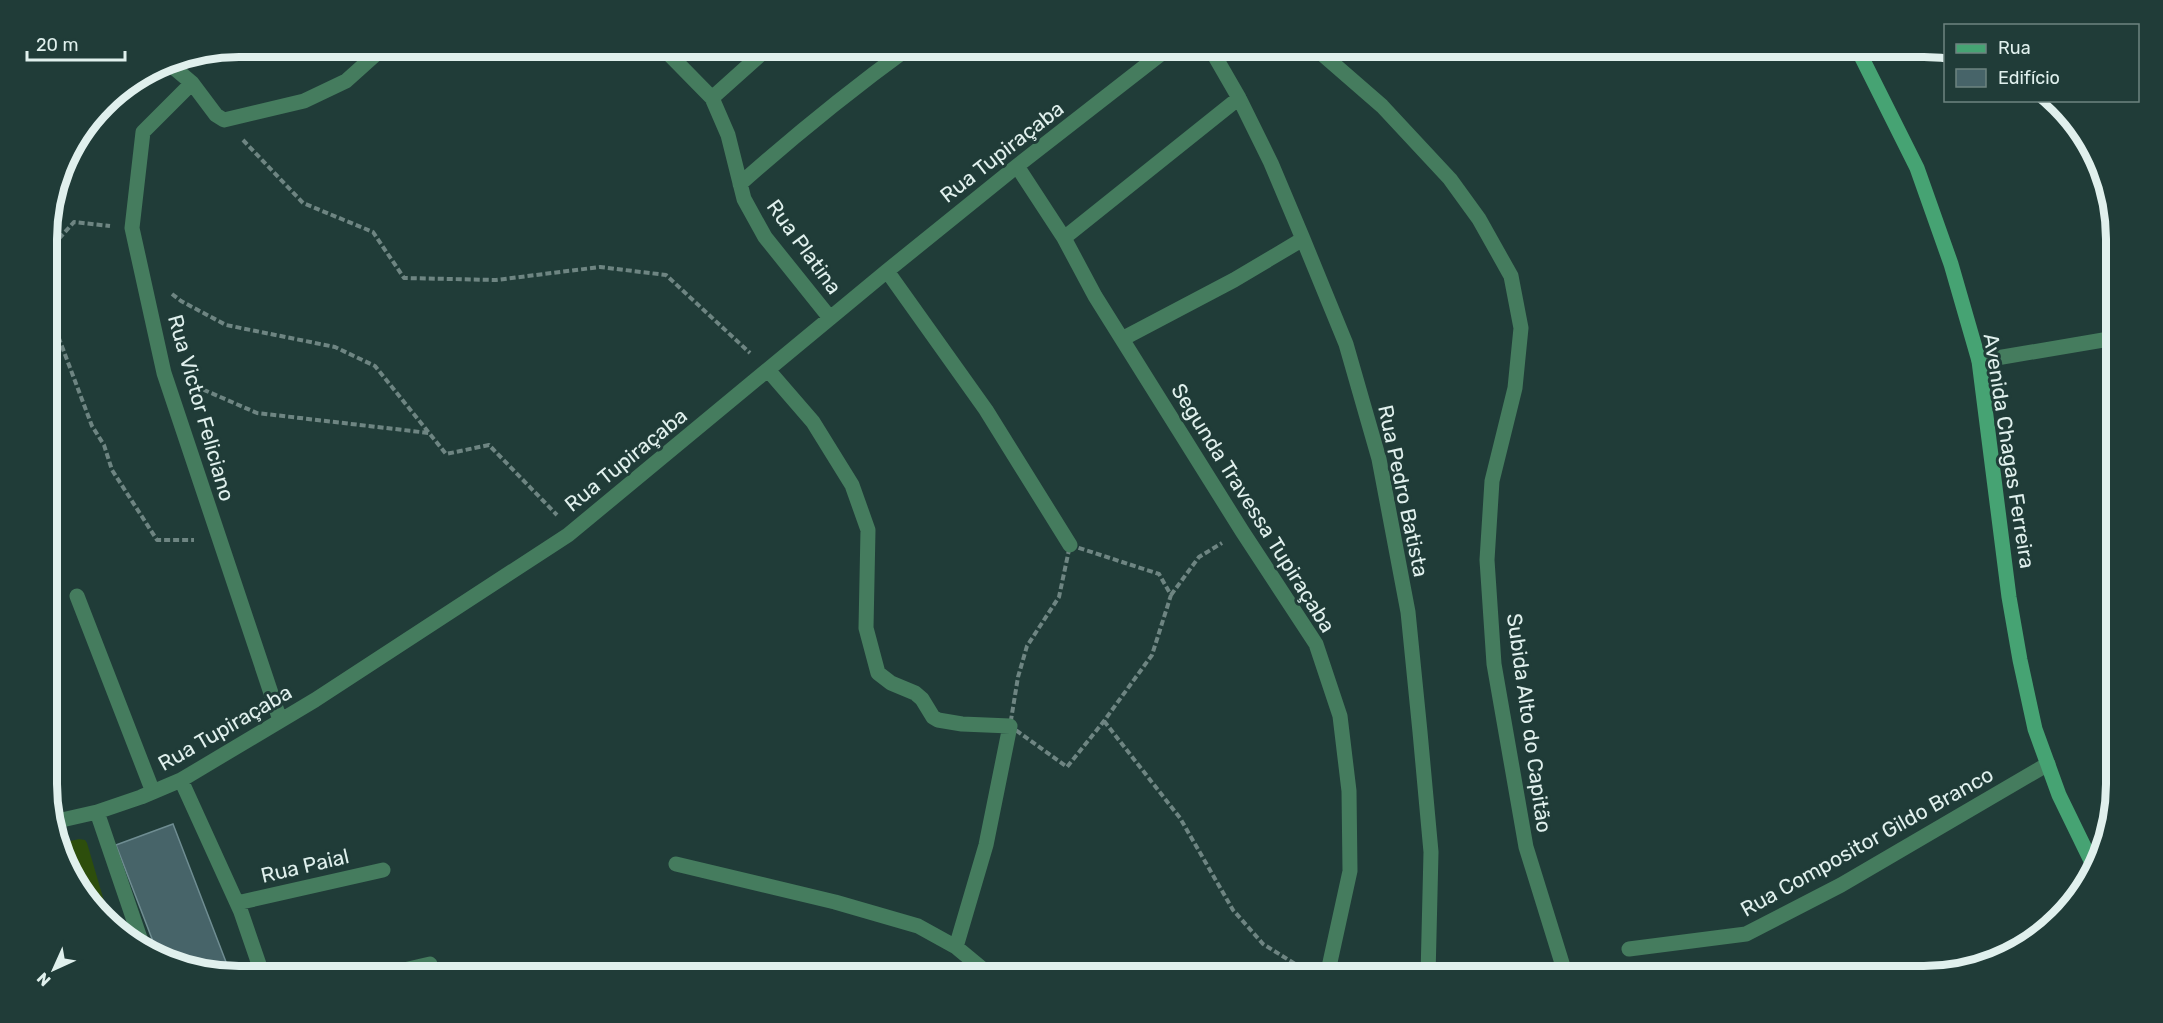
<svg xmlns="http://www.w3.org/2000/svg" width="2163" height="1023" font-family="Rubik,sans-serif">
	<rect width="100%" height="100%" fill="#203c38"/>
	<path fill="#2d4e0c" d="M79 839 85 840 87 843 109 918 86 901 62 843Z"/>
	<path fill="#476469" stroke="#6f8d92" stroke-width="1.5" d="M173 824 231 975 165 962 159 957 116 845Z"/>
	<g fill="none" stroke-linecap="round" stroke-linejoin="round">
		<path stroke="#6e8582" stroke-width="4" stroke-dasharray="6 3" stroke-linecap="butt" d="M243 140 303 203 373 232 404 278 496 280 600 267 666 275 750 353
			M47 252 74 222 110 226
			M47 294 49 312 92 426 104 445 112 470 157 540H194
			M172 294 181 301 226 325 335 347 375 366 446 454 489 445 557 515
			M195 386 257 413 429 433
			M1070 545 1159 574 1171 595 1152 655 1104 721 1067 767 1010 726 1018 677 1027 646 1059 597Z
			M1171 595 1199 557 1222 543
			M1104 721 1180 818 1233 910 1263 944 1305 970"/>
		<path stroke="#457c5e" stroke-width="15" d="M661 46 712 98 728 135 744 199 765 237 830 318
			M1209 46 1239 98 1271 163 1303 239 1346 344 1379 459 1408 612 1420 732 1431 852 1428 976
			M1313 46 1382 106 1450 179 1479 219 1511 276 1521 328 1515 388 1492 481 1487 560 1494 664 1526 847 1566 976
			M166 61 192 83 216 115 224 120 304 101 346 81 385 46
			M192 83 143 132 132 228 164 373 280 720
			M712 98 770 46
			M1017 166 1064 238 1095 296 1242 531 1316 644 1340 716 1349 791 1350 871 1327 976
			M740 184C795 135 852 89 911 46
			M1064 238 1239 98
			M887 271 986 410 1070 545
			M1122 339 1234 280 1303 239
			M1979 361 2115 338
			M768 370 813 422 852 485 868 530 866 628 878 673 891 683 915 693 922 699 933 717 938 720 962 724 1010 726 986 845 956 947
			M77 596 153 792
			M181 780 241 912 263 976
			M97 812 142 944
			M53 822 97 812 141 797 181 780 315 700 568 535 887 271 1017 166 1171 46
			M676 864 835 902 918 926 956 947 991 976
			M237 903 383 870
			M1629 949 1746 934 1841 885 2048 764
			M378 976 430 964"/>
		<path stroke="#46a373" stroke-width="15" d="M1856 46 1917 168 1951 264 1979 361 2009 597 2020 660 2035 729 2059 795 2095 869"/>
	</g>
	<g text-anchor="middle" stroke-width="6" stroke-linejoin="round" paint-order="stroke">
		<g font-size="21" fill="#e0f0ed" stroke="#203c38">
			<text transform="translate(1002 152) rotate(-38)" y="7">Rua Tupiraçaba</text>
			<text transform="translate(804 247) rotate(54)" y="7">Rua Platina</text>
			<text transform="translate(201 408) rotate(74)" y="7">Rua Victor Feliciano</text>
			<text transform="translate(2009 451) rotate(81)" y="7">Avenida Chagas Ferreira</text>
			<text transform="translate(626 460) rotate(-39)" y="7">Rua Tupiraçaba</text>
			<text transform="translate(1403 491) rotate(78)" y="7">Rua Pedro Batista</text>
			<text transform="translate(1253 508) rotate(58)" y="7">Segunda Travessa Tupiraçaba</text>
			<text transform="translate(1529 723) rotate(82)" y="7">Subida Alto do Capitão</text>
			<text transform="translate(225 728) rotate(-30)" y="7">Rua Tupiraçaba</text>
			<text transform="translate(1867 842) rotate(-29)" y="7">Rua Compositor Gildo Branco</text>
			<text transform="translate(305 866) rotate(-13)" y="7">Rua Paial</text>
		</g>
	</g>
	<path d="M0 0H2163V1023H0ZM239 57H1924A182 182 0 0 1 2106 239V784A182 182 0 0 1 1924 966H239A182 182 0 0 1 57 784V239A182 182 0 0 1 239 57Z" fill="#203c38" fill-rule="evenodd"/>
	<path fill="none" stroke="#e0f0ed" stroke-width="8" d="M239 57H1924A182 182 0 0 1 2106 239V784A182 182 0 0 1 1924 966H239A182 182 0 0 1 57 784V239A182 182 0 0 1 239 57Z"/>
	<rect x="1944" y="24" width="195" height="78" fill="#203c38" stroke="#6d8480" stroke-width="1.5"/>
	<rect x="1956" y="44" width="30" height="9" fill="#46a373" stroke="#6d8480" stroke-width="1.5"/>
	<text x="1998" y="54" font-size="18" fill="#e0f0ed">Rua</text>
	<rect x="1956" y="69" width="30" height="18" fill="#476469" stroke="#6d8480" stroke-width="1.5"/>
	<text x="1998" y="84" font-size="18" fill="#e0f0ed">Edifício</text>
	<g transform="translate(54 969) rotate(225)" stroke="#203c38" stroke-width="4.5" paint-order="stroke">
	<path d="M0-4.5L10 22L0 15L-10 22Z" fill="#e0f0ed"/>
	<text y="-9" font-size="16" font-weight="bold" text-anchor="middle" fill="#e0f0ed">N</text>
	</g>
	<path d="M27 51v9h98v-9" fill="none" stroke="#e0f0ed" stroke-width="3"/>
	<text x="36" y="51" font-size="18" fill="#e0f0ed" stroke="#203c38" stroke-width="4.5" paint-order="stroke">20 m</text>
</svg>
